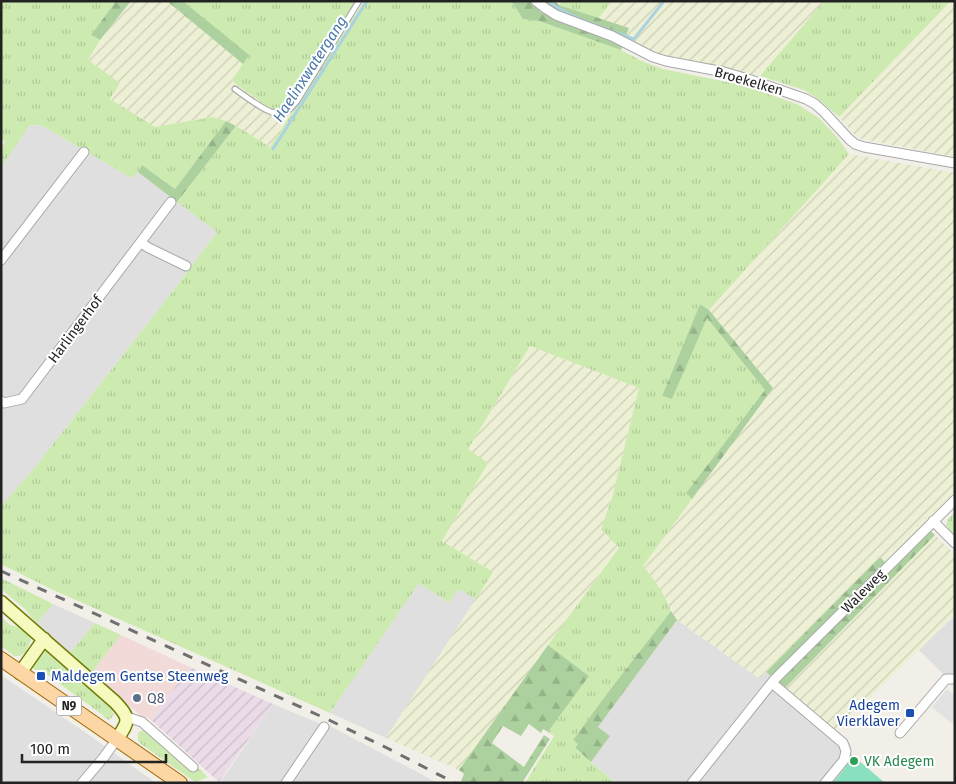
<svg xmlns="http://www.w3.org/2000/svg" width="956" height="784" font-family="'Fira Sans',sans-serif">
	<defs>
		<pattern id="industrial-furrows" width="10" height="10" patternUnits="userSpaceOnUse" patternTransform="scale(1.25)"><rect width="10" height="10" fill="#ebdbe8"/><path d="M-1 1l2-2M0 10L10 0M9 11l2-2" fill="none" stroke="#c9bcc7"/></pattern>
		<pattern id="farmland-furrows" width="10" height="10" patternUnits="userSpaceOnUse" patternTransform="scale(1.25)"><rect width="10" height="10" fill="#eef0d5"/><path d="M-1 1l2-2M0 10L10 0M9 11l2-2" fill="none" stroke="#ccceb7"/></pattern>
		<pattern id="grass-tufts" width="24" height="20" patternUnits="userSpaceOnUse" patternTransform="scale(1.25)"><rect width="24" height="20" fill="#cdebb0"/><path d="M3 7l-1-3M5 7V3M7 7l1-3M15 17l-1-3M17 17v-4M19 17l1-3" fill="none" stroke="#b0c997"/></pattern>
		<pattern id="forest-firs" width="22" height="20" patternUnits="userSpaceOnUse" patternTransform="scale(1.25)"><rect width="22" height="20" fill="#add19e"/><path d="M5 1l3.5 6h-7zM16 11l3.5 6h-7z" fill="#95b388"/></pattern>
	</defs>
	<rect width="100%" height="100%" fill="#f2efe9"/>
	<path fill="#e0dfdf" d="M30 125 43 126 131 178 138 172 217 232 176 287 36 466 3 505 1 504V168Z
		M419 582 448 603 458 588 476 599 386 738 330 713Z
		M53 604 95 623 70 653 37 623Z
		M955 615V674L944 675 919 650Z
		M677 620 760 679 766 672 846 739 851 746V754L845 768 833 783H616L591 762 610 736 598 727Z
		M1 675 86 733 156 783H1Z
		M273 704 321 724 282 783H220Z
		M328 725 438 783H289Z"/>
	<path fill="#f2dad9" d="M121 635 190 667 151 720 147 717 144 719 92 672Z"/>
	<path fill="url(#industrial-furrows)" d="M190 667 273 704 219 782 151 720Z"/>
	<path fill="url(#farmland-furrows)" d="M131 1H167L243 64 232 81 281 112 290 116 270 147 236 126 213 117 155 127 110 99 88 60 100 40Z
		M612 1H824L760 76 665 56 625 39 629 28 598 19Z
		M951 1H955V157L868 140 859 138 853 133 839 117Z
		M849 154 955 173V495L886 563 880 557 766 671 760 679 677 620 671 611 667 600 643 566 773 388 709 310Z
		M530 346 639 388 612 498 601 529 619 548 459 770 386 738 493 572 442 541 487 463 468 449Z
		M935 535 955 555V615L836 730 785 688Z"/>
	<path fill="url(#grass-tufts)" d="M1 1H116L91 35 100 40 88 60 120 83 110 99 155 127 213 117 226 121 175 189 142 165 138 172 131 178 43 126 30 125 1 168V148L5 142 1 139Z
		M183 1H355L294 100 289 108 281 112 272 110 232 81 248 55Z
		M364 1H511L523 19 539 21 621 50 642 61 663 69 742 85 797 104 819 118 837 137 849 154 709 310 700 304 662 396 672 399 706 317 765 390 686 493 692 499 643 566C655 580 664 593 671 611L609 691 573 740 578 744 575 749 616 783H525L554 736 548 732 589 676 548 645 619 548 601 529 612 498 639 388 530 346 468 449 488 463 442 541 493 572 476 599 458 589 449 603 419 583 330 713 51 589 1 564V504H3L36 466 176 287 217 232 177 202 236 126 270 147Z
		M562 1H612L598 19 559 5Z
		M824 1H951L839 117 818 99 804 90 760 76Z
		M955 512V536L950 531 946 525 948 519Z
		M1 578 53 604 37 623 31 617 25 609 1 589Z
		M1 617 10 625 18 627 30 637 31 640 26 652 20 656H14L1 646Z
		M95 623 121 635 92 672 70 653Z
		M44 650 52 656 111 709 114 715 109 720 103 717 104 716 42 671 35 670 30 666 42 651Z
		M142 730 149 732 192 771 196 766 208 777 195 782 141 744 138 740V733Z"/>
	<path fill="url(#forest-firs)" d="M116 1H131L100 40 91 35Z
		M167 1H183L249 55 243 64Z
		M511 1H554L559 5 629 28 621 50 539 21 523 19Z
		M226 121 236 126 177 202 138 172 142 165 175 189Z
		M700 304 709 310 773 388 692 499 686 493 765 390 707 318 672 399 662 396Z
		M930 530 935 535 785 688 766 672 880 557 891 568Z
		M671 611 677 620 598 727 610 736 591 762 575 748 578 744 573 740 609 691Z
		M548 645 589 676 548 732 543 729 541 733 529 724 521 736 503 726 492 743 524 767 544 735 550 739 522 783H463L461 781 464 774 459 770Z"/>
	<path fill="#88e0be" d="M851 754 885 783H833L845 768Z"/>
	<path fill="#e2e2e2" d="M947 689 955 696V719L951 723 932 707Z"/>
	<g fill="none" stroke-linecap="round" stroke-linejoin="round">
		<path stroke="#aad3df" stroke-width="3" d="M549 1C568 18 610 30 634 39L664 1
			M273 149 367 1"/>
		<g stroke="#a9a9a9" stroke-width="7">
			<path id="lane" d="M235 89C245 96 270 116 282 114 288 113 293 106 297 101L359 1"/>
		</g>
		<g stroke="#a9a9a9" stroke-width="11">
			<path id="street" d="M536 1 545 8 556 15 612 36 653 57 666 61 724 72 748 79 806 99 815 104 824 112 849 139 855 144 864 147 955 163
				M141 243 149 248 186 266
				M1 260 84 152
				M1 401 4 403 22 399 171 202
				M933 521 955 543
				M772 683 843 743 846 751 844 760 825 783
				M127 717 142 722 193 767
				M900 733 946 679H955
				M82 783 104 757 117 739
				M286 783 324 727
				M692 783 774 680 955 500"/>
		</g>
		<g stroke="#707d05" stroke-width="15">
			<path id="secondary" d="M1 602 115 702C131 719 129 721 117 739
				M20 673 44 639"/>
		</g>
		<g stroke="#a06b00" stroke-width="16">
			<path id="primary" d="M1 659 180 783"/>
		</g>
		<use href="#lane" stroke="#fff" stroke-width="4.5"/>
		<use href="#street" stroke="#fff" stroke-width="9"/>
		<use href="#secondary" stroke="#f7fabf" stroke-width="12"/>
		<use href="#primary" stroke="#fcd6a4" stroke-width="14"/>
		<path stroke="#707070" stroke-width="3" stroke-dasharray="10 10" stroke-linecap="butt" d="M1 571 329 720 387 748 455 783"/>
	</g>
	<g fill="#1a4fb4" stroke="#fff" stroke-width="2">
		<rect x="36" y="671" width="10" height="10" rx="2.5"/>
		<rect x="905" y="708" width="10" height="10" rx="2.5"/>
	</g>
	<circle fill="#5c6f8a" stroke="#fff" stroke-width="2" cx="137" cy="698" r="5"/>
	<circle fill="#2e9e5b" stroke="#fff" stroke-width="2" cx="854" cy="761" r="5"/>
	<g text-anchor="middle" stroke-width="4" stroke-linejoin="round" paint-order="stroke">
		<rect fill="#fff" stroke="#646464" stroke-width="1" x="56.5" y="696.5" width="25" height="19" rx="4"/>
		<g font-size="12" font-weight="bold" fill="#222">
			<text x="69" y="710">N9</text>
		</g>
		<g font-size="14" fill="#222" stroke="#fff">
			<text transform="translate(749 81) rotate(16)" y="5">Broekelken</text>
			<text transform="translate(75 329) rotate(-53)" y="5">Harlingerhof</text>
			<text transform="translate(863 591) rotate(-45)" y="5">Waleweg</text>
		</g>
		<g font-size="14" fill="#164399" stroke="#fff" text-anchor="start">
			<text x="51" y="681">Maldegem Gentse Steenweg</text>
			<text x="900" y="710" text-anchor="end">Adegem<tspan x="900" dy="16">Vierklaver</tspan></text>
		</g>
		<g font-size="14" fill="#4e5e75" stroke="#fff" text-anchor="start">
			<text x="147" y="703">Q8</text>
		</g>
		<g font-size="14" fill="#27864d" stroke="#fff" text-anchor="start">
			<text x="864" y="766">VK Adegem</text>
		</g>
		<g font-size="15" font-style="italic" fill="#4a7aab" stroke="#fff">
			<text transform="translate(310 69) rotate(-57)" y="5">Haelinxwatergang</text>
		</g>
	</g>
	<rect width="956" height="784" fill="none" stroke="#222222" stroke-width="5"/>
	<path d="M22 754v8h144v-8" fill="none" stroke="#222222" stroke-width="2.5"/>
	<text x="30" y="754" font-size="15" fill="#222222" stroke="#ffffff" stroke-width="4" paint-order="stroke">100 m</text>
</svg>
